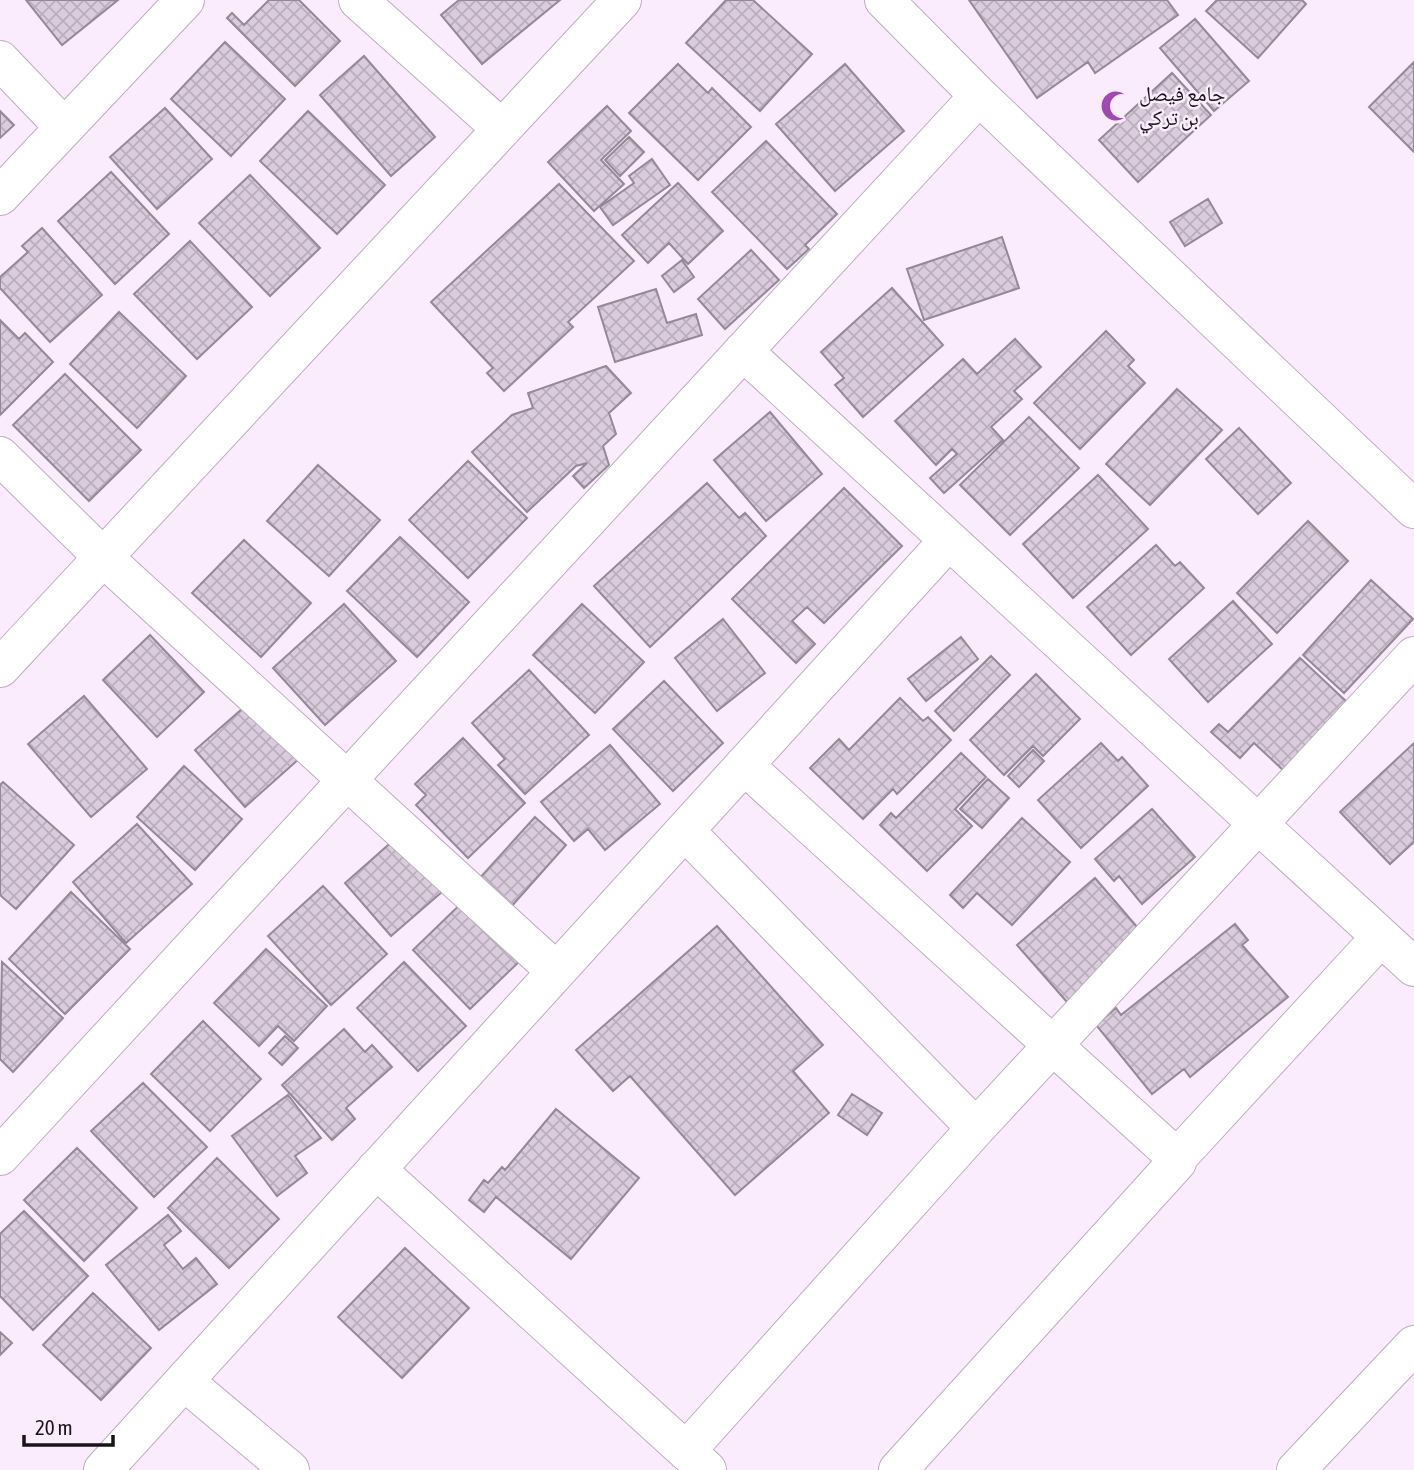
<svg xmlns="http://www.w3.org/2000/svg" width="1414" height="1470" font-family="'Asap Condensed','Noto Naskh Arabic',sans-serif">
	<defs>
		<pattern id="building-cross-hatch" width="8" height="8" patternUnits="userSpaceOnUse" patternTransform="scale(1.75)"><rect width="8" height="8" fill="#daccdd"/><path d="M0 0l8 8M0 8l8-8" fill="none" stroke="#baaebd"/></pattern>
	</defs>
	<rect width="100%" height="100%" fill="#faebfd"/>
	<path fill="url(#building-cross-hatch)" stroke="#958898" stroke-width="2" d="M26 0H118L62 45Z
		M269 0H299L340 41 295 86 227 18 232 13 244 25Z
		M459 0H560L482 64 441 15Z
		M726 0H753L812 54 760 111 686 43Z
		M969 0H1167L1178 15 1095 73 1088 62 1037 98Z
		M1217 0H1302L1306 4 1258 58 1206 11Z
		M1195 19 1249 81 1214 111 1160 48Z
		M225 42 285 99 231 156 171 99Z
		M364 56 435 137 391 176 320 95Z
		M1414 62V152L1369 107Z
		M678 64 708 93 712 88 751 127 698 180 629 113Z
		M845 64 904 131 835 191 776 124Z
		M1172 73 1211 115 1138 182 1099 140Z
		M607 106 631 131 601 160 624 184 594 211 548 162Z
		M165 108 212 159 157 209 110 157Z
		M0 111 14 125 0 138Z
		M308 111 385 185 337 234 260 161Z
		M629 137 644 152 620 176 605 160Z
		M766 141 837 214 805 245 809 249 787 269 712 192Z
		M652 159 670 185 613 225 600 207 634 183 629 176Z
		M111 172 169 234 115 284 58 221Z
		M250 175 320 248 270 296 199 223Z
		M678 183 723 231 688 264 669 243 648 263 622 235Z
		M559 184 634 261 568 322 573 327 504 391 487 373 493 368 431 302Z
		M1208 199 1222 223 1185 246 1170 222Z
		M42 228 102 295 50 342 0 288V277L28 252 22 246Z
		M1002 237 1019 288 924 320 907 269Z
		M190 241 252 307 197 359 134 294Z
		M751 250 779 280 725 329 698 299Z
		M682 260 694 277 674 292 662 276Z
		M892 288 943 345 863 417 835 385 844 378 821 352Z
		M656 289 667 323 696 314 702 335 615 362 598 307Z
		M119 312 186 376 137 428 70 364Z
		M0 320 19 339 25 333 53 362 0 415Z
		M1106 331 1134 360 1128 366 1145 383 1080 449 1034 403Z
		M1015 339 1041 367 1014 391 1022 399 991 427 1003 440 944 493 930 478 957 454 952 449 936 465 895 421 963 359 977 374Z
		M606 366 631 393 609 413 616 434 603 446 609 465 584 488 573 476 587 463 576 466 527 512 472 452 512 415 533 408 528 393Z
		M65 374 141 450 89 501 13 425Z
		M1177 389 1222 430 1150 505 1106 464Z
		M770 412 822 474 766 521 714 460Z
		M1029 417 1079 468 1010 535 960 485Z
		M1239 428 1291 483 1258 514 1206 459Z
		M468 461 527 518 468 578 409 520Z
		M318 465 380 520 329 576 267 521Z
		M1098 475 1148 529 1073 598 1023 544Z
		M707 483 739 518 745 513 766 536 650 647 594 586Z
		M844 488 902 546 824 623 807 607 792 621 815 644 796 663 732 599Z
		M1308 521 1348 561 1277 633 1237 593Z
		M400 537 469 602 417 657 347 591Z
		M244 540 311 603 261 657 192 593Z
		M1156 545 1175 566 1180 562 1204 588 1131 655 1087 607Z
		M1371 580 1413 619 1344 693 1303 655Z
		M1233 601 1272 644 1208 702 1169 659Z
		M344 604 396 661 325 725 273 668Z
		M582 604 644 662 595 713 533 655Z
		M723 619 765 673 717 711 675 658Z
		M150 635 204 692 157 737 103 680Z
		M961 637 978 659 926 701 908 679Z
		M991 656 1010 675 954 731 935 711Z
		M1300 658 1348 703 1283 770 1254 743 1240 758 1211 732 1219 724 1228 732Z
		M529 670 589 735 525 794 498 765 505 759 472 723Z
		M1036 674 1080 719 1043 756 1033 746 1004 775 970 740Z
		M664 681 723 743 673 791 613 729Z
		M84 696 147 769 91 817 28 744Z
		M900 698 923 721 928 717 951 740 897 794 893 789 863 819 810 768 839 739 849 750Z
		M250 702 300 758 245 807 195 750Z
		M463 738 525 803 468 858 416 805 426 795 415 784Z
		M1101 743 1118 761 1122 757 1148 786 1081 848 1038 800Z
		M1414 743V842L1390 864 1340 812Z
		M610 745 660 804 605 850 588 829 574 841 541 802Z
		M1033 750 1044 761 1019 787 1008 776Z
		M961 753 986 777 955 809 972 826 927 871 880 825 891 813 896 818Z
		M184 766 242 819 195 870 137 817Z
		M988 779 1009 798 982 828 960 809Z
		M3 782 74 845 16 909 0 895V785Z
		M1152 809 1195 857 1142 904 1119 876 1114 881 1095 859Z
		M535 817 566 845 510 908 478 880Z
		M1022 818 1070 862 1012 925 977 893 963 908 950 895Z
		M137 824 192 884 126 943 73 882Z
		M395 839 442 892 391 936 345 883Z
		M1095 878 1144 935 1067 1002 1017 945Z
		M323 886 387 954 331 1005 268 936Z
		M71 892 130 949 65 1014 9 959Z
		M470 895 527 954 470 1009 413 950Z
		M1235 924 1248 940 1242 945 1288 997 1190 1077 1184 1069 1152 1094 1096 1025 1116 1008 1121 1015Z
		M717 926 823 1045 793 1071 829 1113 735 1195 630 1076 613 1091 576 1050Z
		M266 949 327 1006 294 1041 278 1026 259 1046 214 1003Z
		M2 962 63 1018 13 1072 0 1059Z
		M404 962 466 1026 418 1071 357 1008Z
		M203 1021 261 1079 210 1131 151 1074Z
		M344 1029 365 1052 372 1045 392 1067 346 1108 355 1119 332 1140 282 1085Z
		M285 1036 298 1048 282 1065 269 1053Z
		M143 1083 207 1147 154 1197 91 1131Z
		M852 1094 882 1113 867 1135 838 1115Z
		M288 1095 321 1138 295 1156 307 1173 277 1196 232 1136Z
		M556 1109 639 1178 571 1259 496 1197 484 1212 469 1200 484 1180 488 1183 502 1167 505 1170Z
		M77 1148 137 1208 84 1261 24 1200Z
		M217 1158 279 1219 229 1268 168 1208Z
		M24 1211 88 1276 33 1330 0 1296V1234Z
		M168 1215 181 1231 164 1245 183 1269 196 1258 217 1284 159 1330 106 1265Z
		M405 1248 469 1308 402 1378 338 1317Z
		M93 1293 151 1348 101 1400 43 1345Z
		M0 1332 12 1343 0 1355Z"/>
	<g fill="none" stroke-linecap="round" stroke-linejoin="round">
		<g stroke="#bcaebf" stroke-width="40">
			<path id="minor" d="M358 0 502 129
				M884 0 979 96 1414 509
				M0 60 63 126
				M0 196 185 0
				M743 351 1414 967
				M0 456 103 557 556 971
				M0 668 622 0
				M744 765 1177 1158
				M685 831 976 1128
				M0 1156 979 96
				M376 1169 707 1470
				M184 1381 290 1470
				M686 1451 976 1128 1414 656
				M103 1470 949 540
				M898 1470 1177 1162V1158L1381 937
				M1296 1470 1414 1345"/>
		</g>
		<use href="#minor" stroke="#fff" stroke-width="38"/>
	</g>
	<defs>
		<g id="mosque-bare" transform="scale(2.415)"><path d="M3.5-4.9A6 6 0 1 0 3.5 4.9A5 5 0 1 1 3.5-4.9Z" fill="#a248b3" stroke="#faebfd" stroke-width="2.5" paint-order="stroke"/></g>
	</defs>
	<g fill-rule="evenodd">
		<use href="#mosque-bare" x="1116" y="106"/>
	</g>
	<g text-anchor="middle" stroke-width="5" stroke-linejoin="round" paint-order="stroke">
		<g font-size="21" fill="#19141a" stroke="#faebfd" text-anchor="start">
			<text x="1139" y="101">جامع فيصل<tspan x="1139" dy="24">بن تركي</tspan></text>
		</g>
	</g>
	<path d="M24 1435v10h89v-10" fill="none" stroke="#19141a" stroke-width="3.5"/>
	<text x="35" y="1435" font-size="21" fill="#19141a" stroke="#faebfd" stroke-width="5" paint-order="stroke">20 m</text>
</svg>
